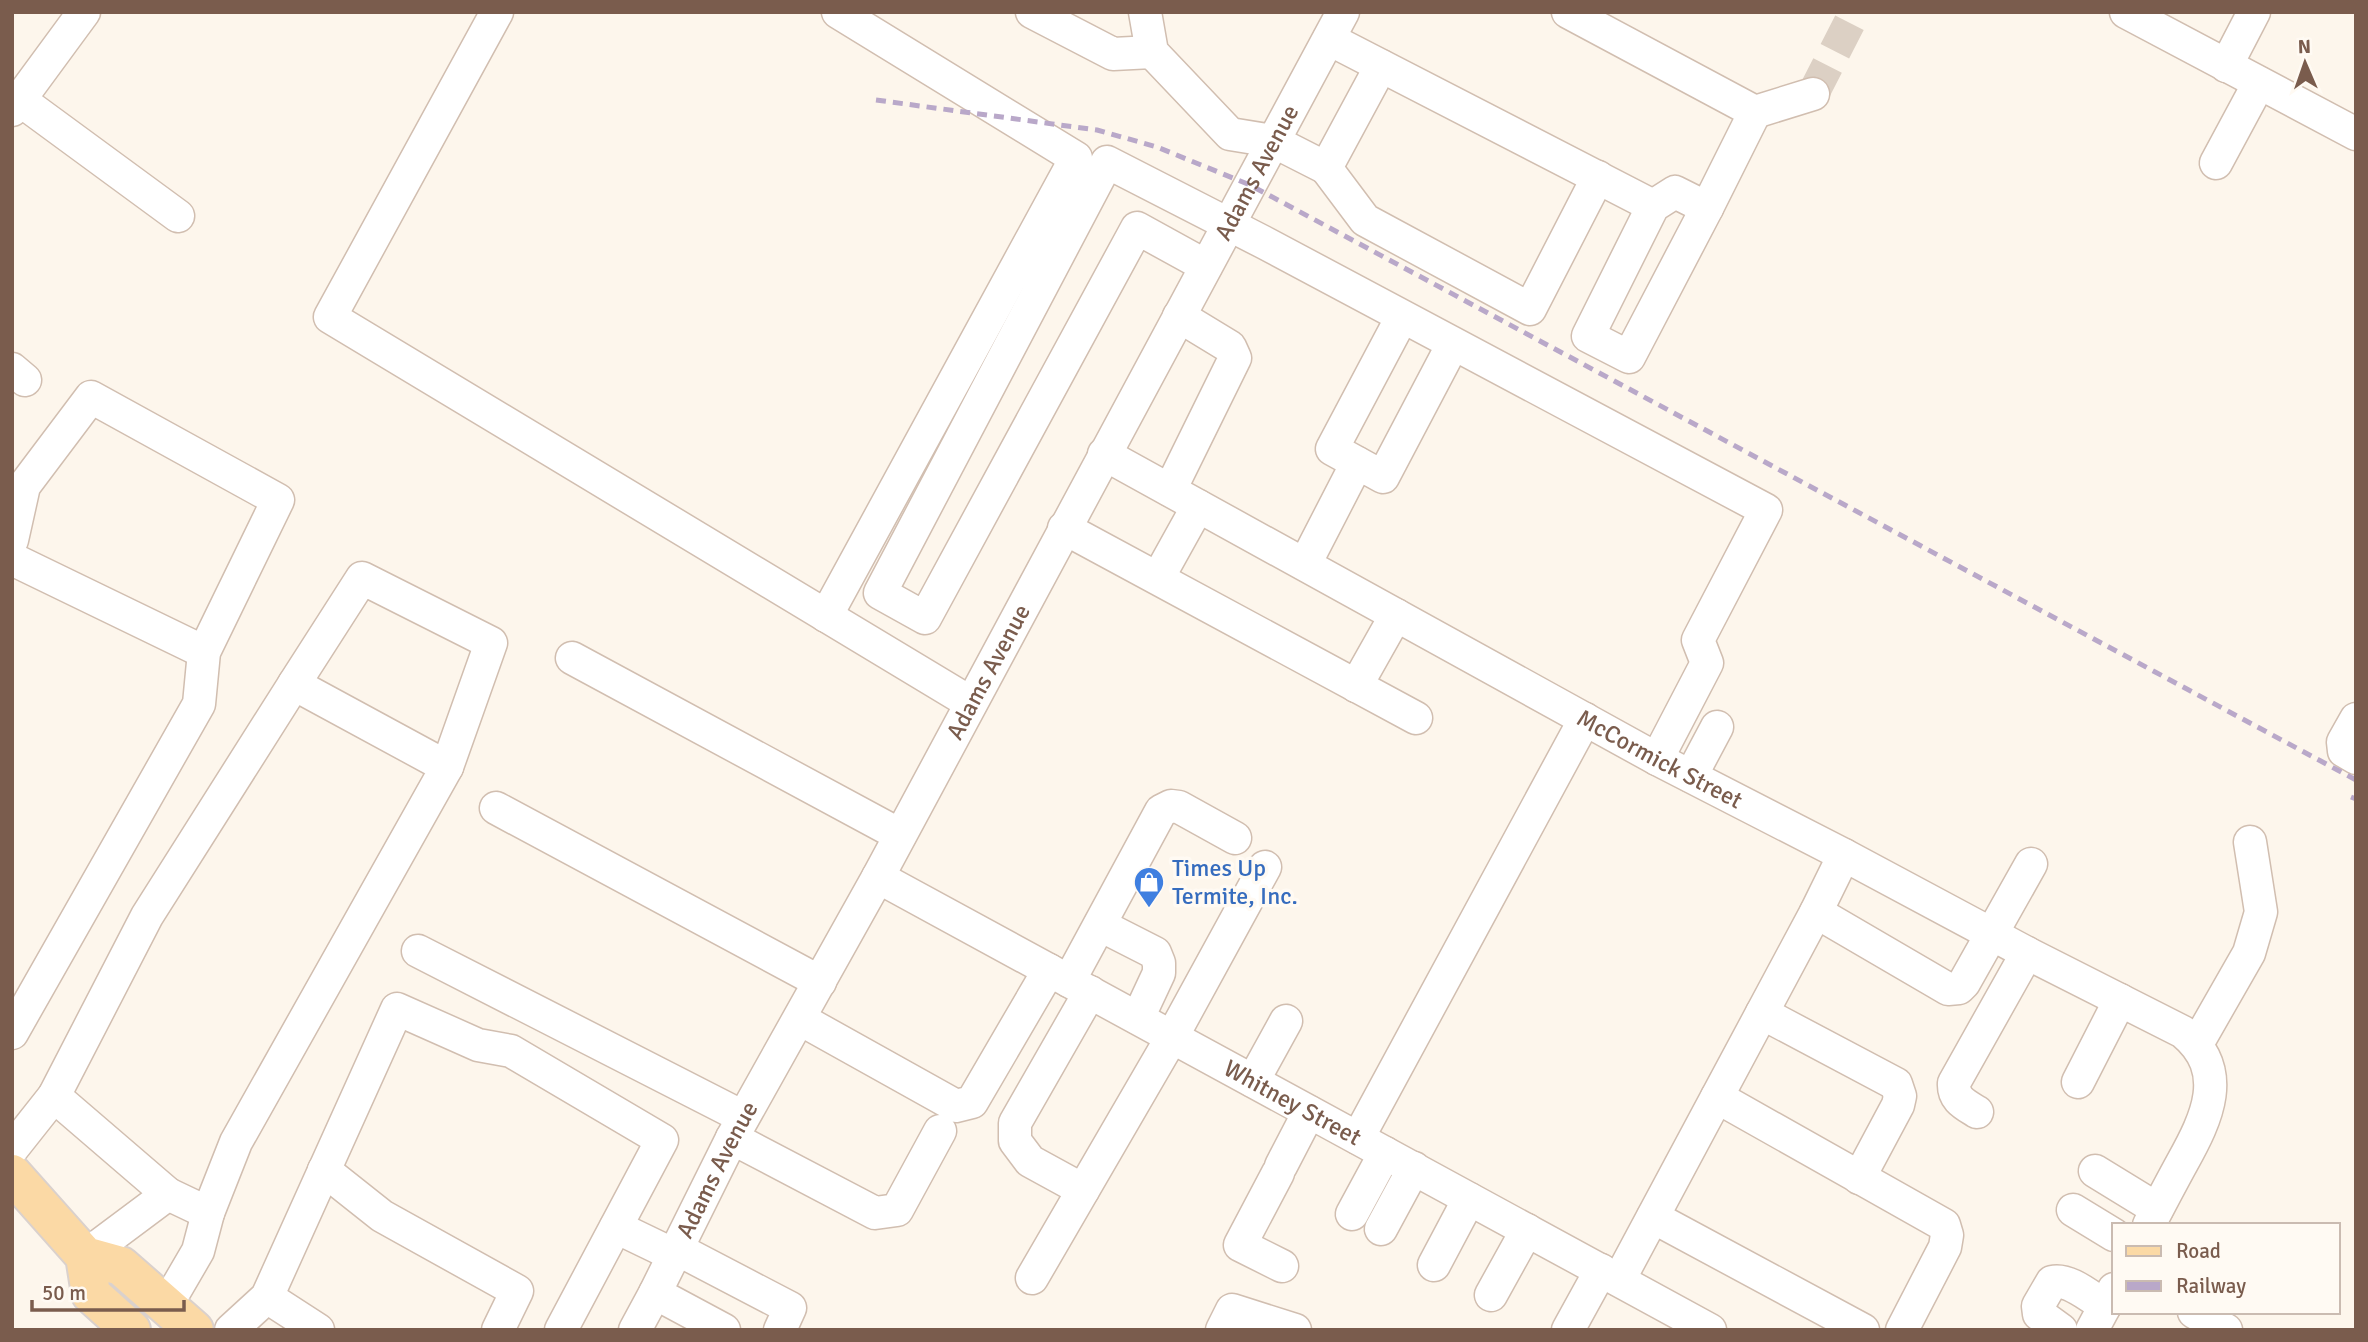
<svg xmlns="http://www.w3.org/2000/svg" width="2368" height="1342" font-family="Signika,sans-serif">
	<rect width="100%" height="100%" fill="#fdf6ec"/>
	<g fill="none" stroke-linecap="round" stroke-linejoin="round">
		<path stroke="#dcd0c4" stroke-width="32" stroke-dasharray="32 16" stroke-linecap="butt" d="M1813 94 1855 12"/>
		<g stroke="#d1beb0" stroke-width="35">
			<g id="minor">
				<path d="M497 12 330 317 971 703"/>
				<path d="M1032 12 1113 54 1152 52"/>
				<path d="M1145 12 1152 52 1230 134 1273 141 1326 168 1381 66"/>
				<path d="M1568 12 1755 112 1707 208"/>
				<path d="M2126 12 2356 134"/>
				<path d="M1329 39 1653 206 1675 192 1707 208 1629 357 1588 336 1653 206"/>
				<path d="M2226 66 2254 12"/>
				<path d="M20 100 178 216"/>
				<path d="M12 110 84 12"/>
				<path d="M1755 112 1813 94"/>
				<path d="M2216 163 2259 83"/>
				<path d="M1326 168 1365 220 1530 309 1598 177"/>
				<path d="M1206 266 1137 228 925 618 880 593 1107 162 1265 243 1766 510 1698 640 1707 663 1657 759"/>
				<path d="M1402 317 1332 449 1383 477 1453 344"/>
				<path d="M12 369 25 380"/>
				<path id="s1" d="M1104 454 1657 759 1844 855 2027 953 2183 1032C2230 1071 2207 1118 2182 1163 2171 1183 2160 1204 2149 1225"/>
				<path d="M1170 490 1235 358 1230 347 1179 316"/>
				<path d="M1064 528 1416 718"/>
				<path d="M12 540 24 486 91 397 278 500 204 652 199 704 12 1033"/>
				<path d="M12 559 204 652"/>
				<path d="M1305 564 1357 463"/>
				<path d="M1158 578 1198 506"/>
				<path d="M826 616 1076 158 838 12"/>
				<path d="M572 658 900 835"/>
				<path d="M294 684 362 578 491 643 447 767"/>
				<path d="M1356 686 1396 615"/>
				<path d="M2356 719 2343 742 2344 751 2356 758"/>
				<path d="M1691 776 1717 727"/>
				<path d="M496 808 820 982"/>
				<path id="s2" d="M878 877 1710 1330"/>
				<path d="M1816 912 1948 989 1959 988 1964 983 2031 864"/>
				<path d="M1100 925 1155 953 1159 963V973L1138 1018"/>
				<path d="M418 951 743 1117"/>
				<path d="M1069 981 1161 811 1171 806 1179 807 1235 838"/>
				<path d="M1762 1013 1896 1084 1900 1096 1898 1105 1859 1178"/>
				<path d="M800 1019 956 1106 972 1102 1049 970"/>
				<path d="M2197 1044 2249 953 2261 912 2250 842"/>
				<path d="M1253 1081 1286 1021"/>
				<path d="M2078 1082 2120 1000"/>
				<path d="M54 1096 168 1194"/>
				<path d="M1717 1097 1944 1225 1947 1235 1945 1247 1902 1330"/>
				<path d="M1977 1112C1964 1104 1953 1099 1954 1083L2027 953"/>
				<path d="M732 1138 875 1213 897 1210 940 1131"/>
				<path d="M1358 1138 1585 719"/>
				<path d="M12 1149 54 1096 147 916 294 684 447 767 236 1142 208 1213 168 1194 85 1256"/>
				<path d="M1281 1166 1309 1112"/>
				<path d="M324 1170 382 1216 517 1291 498 1330"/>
				<path d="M2095 1171 2157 1209"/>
				<path d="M1278 1173 1240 1245 1282 1266"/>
				<path d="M1083 1190 1030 1161 1015 1141V1123L1090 992"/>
				<path d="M2073 1210 2114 1235"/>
				<path d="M1352 1214 1385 1153"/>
				<path d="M1653 1217 1863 1330"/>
				<path d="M616 1227 674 1255"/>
				<path d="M1381 1229 1414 1168"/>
				<path d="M677 1249 790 1308 780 1330"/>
				<path d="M1434 1265 1469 1199"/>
				<path d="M1032 1278 1172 1037 1265 867"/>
				<path d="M1619 1280 1816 912 1844 855"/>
				<path d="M655 1293 724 1330"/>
				<path d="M1491 1295 1527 1230"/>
				<path d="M267 1297 318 1330"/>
				<path d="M166 1306 198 1251 208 1213"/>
				<path d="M2194 1312 2226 1330"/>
				<path d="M231 1330 267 1297 397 1009 478 1045 511 1051 662 1140 561 1330"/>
				<path id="s3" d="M635 1330 655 1293 732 1138 878 877 1343 12"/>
				<path d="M1222 1330 1232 1310 1295 1330"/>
				<path d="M1568 1330 1601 1270"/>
				<path d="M2061 1330 2039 1314 2038 1306 2052 1282C2069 1278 2090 1297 2105 1306"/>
				<path d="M2092 1330 2114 1289"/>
			</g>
		</g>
		<g stroke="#dad1cd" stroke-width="42">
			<path id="major" d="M12 1174 85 1256 91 1294 131 1330
				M85 1256 121 1266 194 1330"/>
		</g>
		<use href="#minor" stroke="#fff" stroke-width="32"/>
		<use href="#major" stroke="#fbd9a5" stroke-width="38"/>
		<path stroke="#b9a8c9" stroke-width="5" stroke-dasharray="10 7" stroke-linecap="butt" d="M876 100 1097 130 1157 147 1250 185 2356 780
			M2351 797 2356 799"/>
	</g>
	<defs>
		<g id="shop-pin" transform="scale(1.575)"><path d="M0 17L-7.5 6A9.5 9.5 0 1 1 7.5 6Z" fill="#3f7fe0" stroke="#fffaf3"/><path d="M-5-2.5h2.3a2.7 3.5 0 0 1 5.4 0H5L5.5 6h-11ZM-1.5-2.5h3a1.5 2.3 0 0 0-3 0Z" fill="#fff"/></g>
	</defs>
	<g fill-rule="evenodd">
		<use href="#shop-pin" x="1149" y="882"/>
	</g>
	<g text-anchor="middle" stroke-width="7" stroke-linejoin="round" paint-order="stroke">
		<g font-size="24" fill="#7a5c4d" stroke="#fffaf3">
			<text dy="8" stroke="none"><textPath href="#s3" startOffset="1314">Adams Avenue</textPath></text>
			<text dy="8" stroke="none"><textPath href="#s3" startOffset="747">Adams Avenue</textPath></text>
			<text dy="8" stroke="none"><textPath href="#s1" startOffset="634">McCormick Street</textPath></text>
			<text dy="8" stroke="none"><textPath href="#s2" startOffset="472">Whitney Street</textPath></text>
			<text dy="8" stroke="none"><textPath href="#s3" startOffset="180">Adams Avenue</textPath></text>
		</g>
		<g font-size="24" fill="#366cbe" stroke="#fffaf3" text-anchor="start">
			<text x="1172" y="876">Times Up<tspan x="1172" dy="28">Termite, Inc.</tspan></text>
		</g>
	</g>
	<rect width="2368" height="1342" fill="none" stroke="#7a5c4d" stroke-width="28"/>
	<rect x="2112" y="1223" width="228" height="91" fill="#fffaf3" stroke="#cabbb1" stroke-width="2"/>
	<rect x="2126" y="1246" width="35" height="10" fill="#fbd9a5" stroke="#cabbb1" stroke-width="2"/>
	<text x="2176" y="1258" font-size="21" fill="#7a5c4d">Road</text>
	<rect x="2126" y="1281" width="35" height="10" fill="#b9a8c9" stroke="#cabbb1" stroke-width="2"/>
	<text x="2176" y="1293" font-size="21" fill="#7a5c4d">Railway</text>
	<g transform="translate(2305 63) rotate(358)" stroke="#fffaf3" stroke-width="5" paint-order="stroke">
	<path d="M0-5L12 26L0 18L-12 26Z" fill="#7a5c4d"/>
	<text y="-10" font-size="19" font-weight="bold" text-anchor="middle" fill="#7a5c4d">N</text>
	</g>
	<path d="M32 1300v10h152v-10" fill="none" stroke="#7a5c4d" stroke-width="3.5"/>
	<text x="42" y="1300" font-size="21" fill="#7a5c4d" stroke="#fffaf3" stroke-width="5" paint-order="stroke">50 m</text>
</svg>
